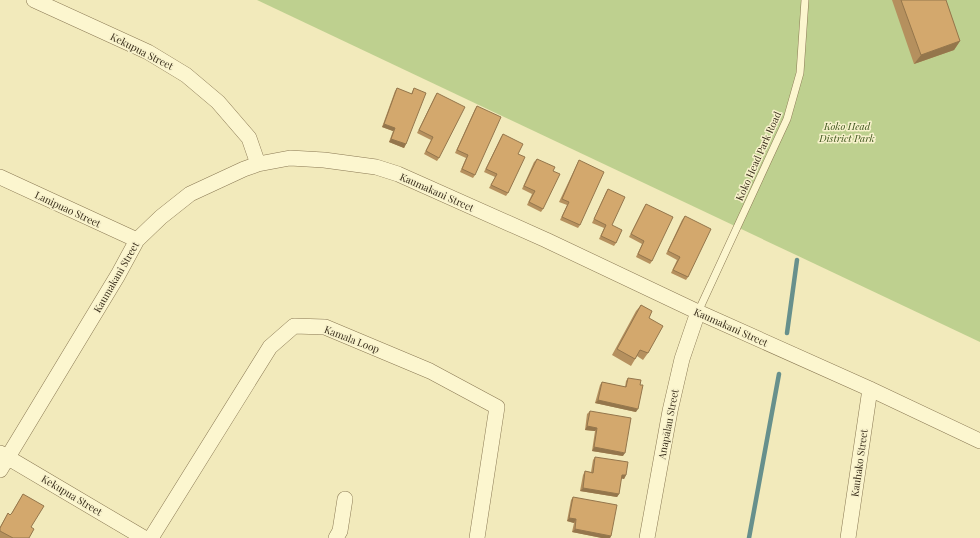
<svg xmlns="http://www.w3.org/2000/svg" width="980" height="538" font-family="'Playfair Display',serif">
	<rect width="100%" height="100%" fill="#f2eabb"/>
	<path fill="#bed08f" d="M257 0H980V342Z"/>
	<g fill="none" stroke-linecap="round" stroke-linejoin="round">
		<path stroke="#67908c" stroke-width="4.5" d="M787 333 797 260
			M749 538 779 374"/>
		<g stroke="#8a7954" stroke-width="8">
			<path id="lane" d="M698 312 787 119 800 73 805 0"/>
		</g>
		<g stroke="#8a7954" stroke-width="16">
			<path id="street" d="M34 0 148 52 186 75 218 102 249 138 258 164
				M0 177 137 240
				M0 453 144 538
				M0 470 118 275 137 240 161 217 190 194 244 169 258 164 290 158 324 160 361 165 376 167 398 174 546 240 698 312 870 389 980 441
				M151 538 270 347 294 326 325 327 430 371 497 407 477 538
				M336 538 340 531 345 499
				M647 538 670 411 682 359 698 312
				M848 538 870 389"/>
		</g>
		<use href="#lane" stroke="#fcf6cf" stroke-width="7"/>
		<use href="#street" stroke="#fcf6cf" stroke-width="15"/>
	</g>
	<path fill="#b5905e" d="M892 0H946L960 41 954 50 914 64Z
		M397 88 411 94 414 88 406 144 404 148 389 142 393 131 382 127 395 91Z
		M437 93 439 158 437 161 424 154 431 140 417 133 435 96Z
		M477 106 475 175 473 178 460 172 466 158 455 153 475 109Z
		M503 134 518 154 508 193 506 196 489 188 495 177 484 172 501 137Z
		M537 159 553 171 543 209 541 212 527 205 532 194 522 189 534 162Z
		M579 160 580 225 578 228 560 220 567 205 559 202 577 164Z
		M608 189 612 225 616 243 614 246 599 239 604 228 592 223 606 192Z
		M646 204 652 261 650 264 636 257 642 244 629 237 644 207Z
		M685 216 688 277 686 280 671 273 677 260 666 254 682 220Z
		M641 305 649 318 648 353 643 360 637 356 631 366 612 355 636 311Z
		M628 378 636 412 595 403 600 385 602 382 625 387 626 381Z
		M590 411 623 456 592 451 595 431 585 430 587 414Z
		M595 457 626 475 624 479 621 478 619 494 617 497 580 491 583 475 585 471 591 472 593 460Z
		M23 494 31 527 29 538H0V527L8 513 10 515 11 514Z
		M573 497 611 536 610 538H602L572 532 574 523 567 521 571 500Z"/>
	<path fill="#94764c" d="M960 41 954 50 914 64 921 55Z
		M384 124 395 128 393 131 382 127Z
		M391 139 406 144 404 148 389 142Z
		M598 400 638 409 636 412 595 403Z
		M587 426 597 428 595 431 585 430Z
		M594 447 625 453 623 456 592 451Z
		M622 475H626L624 479 620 478Z
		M583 488 619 494 617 497 580 491Z
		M569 518 576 519 574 523 567 521Z
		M575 529 611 536 610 538H602L572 532Z"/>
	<path fill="#d3a86d" stroke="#94764c" d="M901 0H946L960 41 921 55Z
		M397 88 412 94 414 88 426 93 406 144 391 139 395 128 384 124Z
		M437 93 465 107 439 158 426 151 433 137 419 130Z
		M477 106 501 117 475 175 462 169 468 155 457 150Z
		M503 134 523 144 518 154 525 157 508 193 491 185 497 174 486 169Z
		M537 159 555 167 553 171 560 174 543 209 529 202 535 191 524 186Z
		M579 160 604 172 580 225 562 217 569 202 562 199Z
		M608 189 625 197 612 225 622 230 616 243 601 236 606 225 594 219Z
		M646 204 673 217 652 261 638 254 644 241 631 234Z
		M685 216 711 229 688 277 673 270 680 257 668 251Z
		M641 305 652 311 649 318 663 326 648 353 640 350 635 359 617 349Z
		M628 378 641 380 640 385H643L638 409 598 400 602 382 626 387Z
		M590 411 631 418 625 453 594 447 597 428 587 426Z
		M595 457 628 462 626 475H622L619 494 583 488 585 471 593 473Z
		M23 494 44 506 31 527 34 529 29 538H13L0 531V528L8 513 10 515 12 513Z
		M573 497 617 505 611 536 575 529 576 519 569 518Z"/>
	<g text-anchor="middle" stroke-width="3" stroke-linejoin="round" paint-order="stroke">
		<g font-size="10" fill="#382d1a" stroke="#f8f2cc">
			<text transform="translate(142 51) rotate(27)" y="4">Kekupua Street</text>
			<text transform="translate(758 156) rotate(-66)" y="4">Koko Head Park Road</text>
			<text transform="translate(437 192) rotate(24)" y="4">Kaumakani Street</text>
			<text transform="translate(68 209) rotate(25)" y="4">Lanipuao Street</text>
			<text transform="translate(116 277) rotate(-60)" y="4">Kaumakani Street</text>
			<text transform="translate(731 327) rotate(24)" y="4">Kaumakani Street</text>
			<text transform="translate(352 339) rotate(21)" y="4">Kamala Loop</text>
			<text transform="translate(668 424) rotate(-79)" y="4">Anapālau Street</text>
			<text transform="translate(859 463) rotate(-82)" y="4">Kauhako Street</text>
			<text transform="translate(72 495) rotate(31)" y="4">Kekupua Street</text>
		</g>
		<g font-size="10" font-style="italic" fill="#40561f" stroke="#f8f2cc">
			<text x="847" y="130">Koko Head<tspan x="847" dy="12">District Park</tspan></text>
		</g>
	</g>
</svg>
